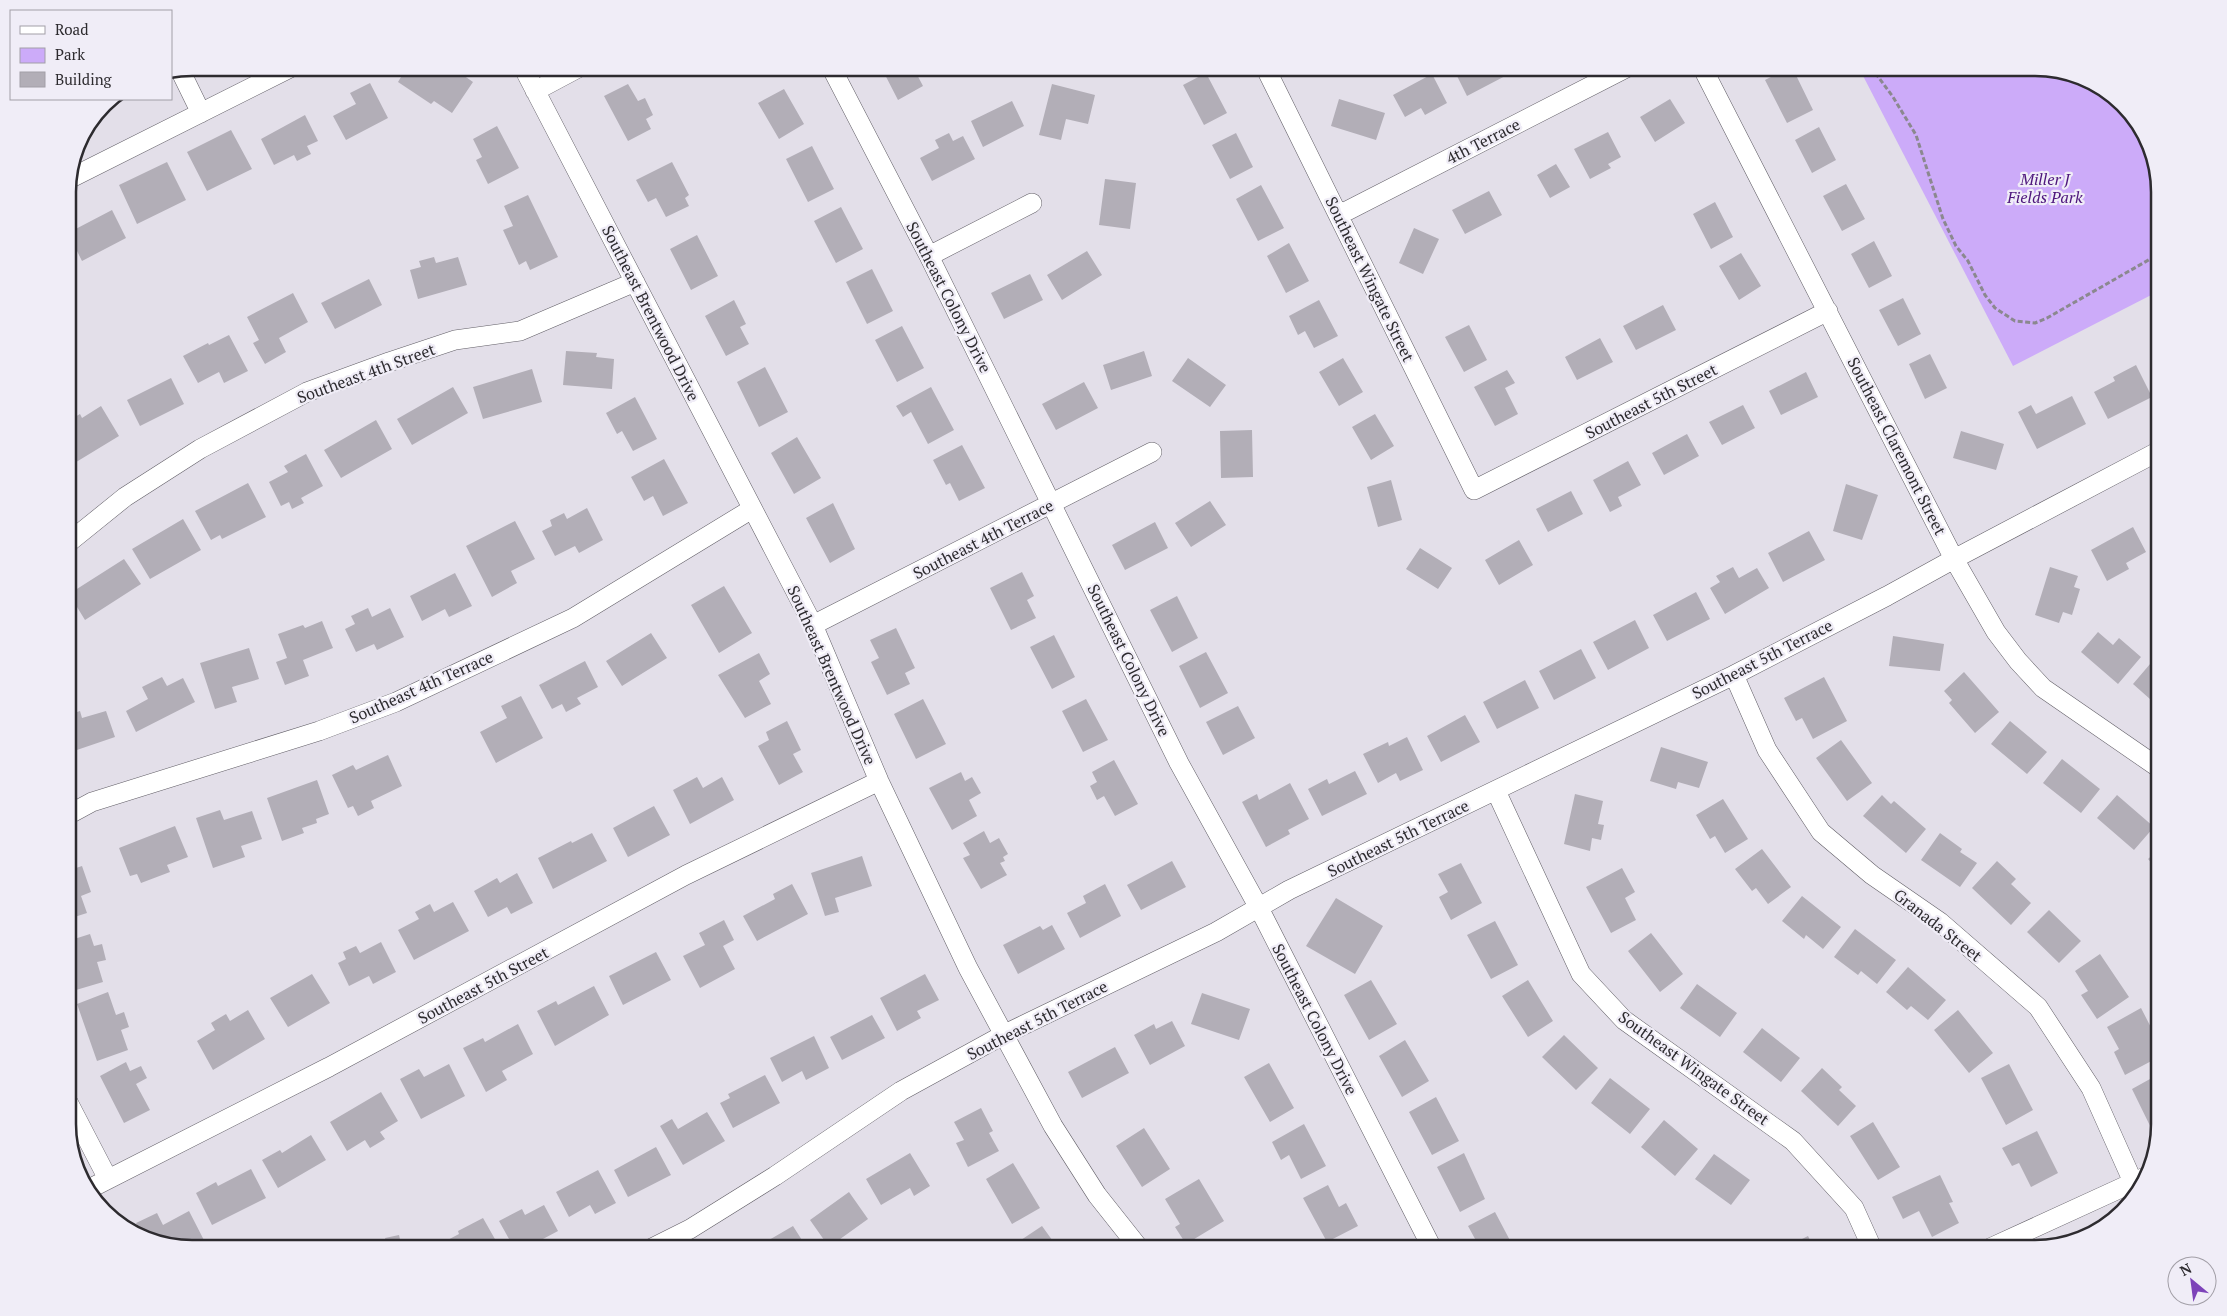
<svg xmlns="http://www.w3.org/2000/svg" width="2227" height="1316" font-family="'PT Serif',serif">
	<rect width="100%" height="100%" fill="#e3dfe9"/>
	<path fill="#ccabf9" d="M1859 68H2034L2097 84 2143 130 2159 185V291L2013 366Z"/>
	<path fill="#b2aeb7" d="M407 67H441L449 73 453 68 473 82 452 113 434 101 431 104 398 82Z
		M721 67H737L731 75Z
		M738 67H756L750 76Z
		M881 67H913L923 86 898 100Z
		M1458 67H1506L1509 74 1467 96 1454 70Z
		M1790 67H1792L1813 110 1787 123 1765 80Z
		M1206 73 1227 113 1204 125 1183 85Z
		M1432 74 1447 103 1425 115 1421 108 1405 117 1393 95Z
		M370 83 388 118 346 140 333 116 356 104 350 93Z
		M628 84 638 101 645 98 653 115 646 119 651 129 628 141 604 96Z
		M1052 84 1095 95 1088 124 1066 119 1061 140 1039 135Z
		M784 89 804 124 779 139 758 103Z
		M1339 99 1385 113 1376 140 1331 126Z
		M1670 99 1685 123 1655 142 1640 117Z
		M1012 101 1024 126 983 147 971 121Z
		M305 115 318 141 307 146 311 154 297 161 294 155 274 165 261 139Z
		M497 126 519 168 488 184 476 160 482 157 473 139Z
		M1819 127 1836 160 1812 173 1795 140Z
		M231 130 252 169 207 191 187 152Z
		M1608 132 1621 157 1608 164 1611 168 1590 179 1574 149Z
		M949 133 953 141 963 136 975 159 932 181 920 158 939 148 935 140Z
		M1236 133 1253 167 1230 179 1212 145Z
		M812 146 834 189 808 202 786 159Z
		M167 162 186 200 137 224 119 185Z
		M672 162 689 195 685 198 689 206 666 217 656 198 648 202 636 180Z
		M1556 164 1570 187 1550 198 1537 175Z
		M1105 179 1136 183 1130 229 1099 225Z
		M1846 184 1865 219 1842 231 1823 196Z
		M1261 185 1284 228 1258 241 1236 199Z
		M1489 191 1502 215 1465 234 1452 210Z
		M528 195 558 257 530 270 526 261 519 265 503 230 513 226 504 206Z
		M1715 202 1733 237 1711 249 1693 214Z
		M841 207 863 249 836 263 814 221Z
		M112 210 126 238 82 261 68 233Z
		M1414 228 1439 239 1423 274 1399 263Z
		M697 235 718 276 691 290 670 249Z
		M1874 241 1892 276 1869 288 1851 254Z
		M1289 243 1309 281 1286 293 1267 256Z
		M1087 251 1102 275 1062 300 1047 275Z
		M1741 253 1761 286 1739 300 1719 266Z
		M434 257 436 263 458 257 467 285 418 299 410 270 421 267 419 261Z
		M872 269 893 311 867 324 846 282Z
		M1030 274 1043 300 1004 319 991 293Z
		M369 279 382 305 335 329 321 303Z
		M293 293 308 322 279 338 286 352 265 364 253 343 259 340 247 317Z
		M1903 298 1921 334 1898 346 1879 310Z
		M734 300 746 324 740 327 749 344 726 356 705 316Z
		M1319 300 1338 336 1314 348 1305 331 1298 335 1289 316Z
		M1663 305 1676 330 1636 350 1623 326Z
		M1469 325 1487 360 1464 372 1445 337Z
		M902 326 924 368 897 382 875 340Z
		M229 335 248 371 224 383 219 372 198 383 183 356 208 343 209 345Z
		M1600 338 1613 362 1577 380 1565 357Z
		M566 351 597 353 596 357 614 359 612 389 563 385Z
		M1144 351 1152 376 1111 390 1103 365Z
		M1930 354 1947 388 1925 399 1909 364Z
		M1188 358 1226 385 1210 407 1172 381Z
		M1343 358 1363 392 1339 406 1319 372Z
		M2159 358V374L2152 362Z
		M2136 365 2152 397 2108 419 2094 392 2115 381 2113 377Z
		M765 367 788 412 759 427 737 382Z
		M532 369 542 402 483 419 473 387Z
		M1507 370 1515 383 1505 388 1518 414 1495 426 1474 387Z
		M1806 372 1818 397 1781 415 1769 391Z
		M171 378 184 404 140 426 127 400Z
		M1084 382 1098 408 1056 430 1042 404Z
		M453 387 468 413 412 445 397 419Z
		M931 387 954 430 928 444 911 412 903 417 896 406Z
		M2072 396 2086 424 2037 449 2018 412 2031 405 2036 414Z
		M635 397 657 439 633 451 622 431 617 434 606 413Z
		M1743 405 1755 428 1722 445 1709 422Z
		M101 406 119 436 68 467V421L80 414 82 418Z
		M1375 414 1394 446 1371 460 1352 427Z
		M376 420 392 449 341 478 324 450Z
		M1252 430 1253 477 1221 478 1220 431Z
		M1961 431 2004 444 1996 470 1953 458Z
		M1687 434 1699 456 1664 475 1652 453Z
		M797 437 821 478 794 494 771 453Z
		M962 445 985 488 959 501 950 483 946 485 933 460Z
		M306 454 323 486 301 498 304 503 292 509 289 502 281 506 269 482 288 472 284 466Z
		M664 459 688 503 663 516 653 496 644 501 631 477Z
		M1628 461 1641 485 1618 497 1622 506 1610 512 1593 480Z
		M1391 480 1402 520 1378 527 1367 487Z
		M248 483 266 517 222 539 220 535 211 540 195 511Z
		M1846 484 1878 495 1862 540 1833 531Z
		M1571 491 1583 514 1548 532 1536 509Z
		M1210 501 1226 525 1191 547 1175 523Z
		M833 503 855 549 830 563 806 518Z
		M587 508 603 540 579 553 575 546 555 556 542 531 552 526 550 520 564 513 567 519Z
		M2159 517V538L2151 522Z
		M183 519 201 550 150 579 132 549Z
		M515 521 535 559 511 571 517 583 492 597 466 546Z
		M1155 522 1168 548 1125 570 1112 545Z
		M2133 527 2146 552 2126 563 2129 569 2107 581 2091 550Z
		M1809 531 1825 560 1783 582 1768 553Z
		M1519 540 1533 565 1499 585 1485 560Z
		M1420 548 1452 568 1438 589 1406 569Z
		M124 559 141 584 85 620 69 594Z
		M1733 567 1739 578 1757 568 1769 588 1725 614 1710 588 1720 582 1716 576Z
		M2050 567 2078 576 2074 587 2080 589 2072 615 2063 612 2059 623 2035 615Z
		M1022 572 1034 596 1027 600 1036 618 1011 630 990 588Z
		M455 573 472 606 449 617 445 609 422 621 410 596Z
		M724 586 752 633 719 653 691 605Z
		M1696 592 1710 619 1667 641 1653 615Z
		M1177 596 1198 638 1172 652 1150 610Z
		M368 608 372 617 390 608 404 637 377 650 374 644 356 652 345 629 355 624 351 616Z
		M68 617 77 633 68 638Z
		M1635 620 1649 648 1608 670 1593 642Z
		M322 621 333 648 303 660 309 676 285 685 276 662 287 658 278 634 303 625 305 628Z
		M896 628 915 668 905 673 910 684 887 695 871 662 879 658 870 640Z
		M2098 632 2113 645 2119 638 2141 657 2118 684 2081 652Z
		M651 633 667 658 622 686 606 661Z
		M1054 635 1075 677 1052 689 1030 647Z
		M1893 636 1944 644 1940 671 1889 666Z
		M249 648 259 679 232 687 237 702 215 709 200 663Z
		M1581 649 1596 678 1554 700 1539 671Z
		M1206 652 1228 693 1200 708 1179 666Z
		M759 653 770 674 759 681 771 704 745 718 718 675Z
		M2156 657 2159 660V707L2133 684Z
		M585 661 598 687 577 698 581 704 566 712 562 704 552 709 539 685Z
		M1964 672 1999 712 1975 733 1949 703 1952 700 1944 691Z
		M162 677 167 686 183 678 195 702 136 732 126 711 148 699 142 687Z
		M1824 677 1847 721 1813 739 1802 718 1796 721 1784 698Z
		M1525 680 1539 708 1497 729 1483 702Z
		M521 696 543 738 496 763 480 732 507 718 501 706Z
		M923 699 946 744 916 759 894 714Z
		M1086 699 1108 740 1083 752 1062 711Z
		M1238 706 1255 738 1223 755 1206 722Z
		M80 711 82 718 106 711 115 737 68 753V715Z
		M1465 715 1480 742 1441 762 1427 736Z
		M787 721 801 750 793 754 803 772 779 785 758 746 769 740 766 732Z
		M2010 721 2047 752 2027 774 1991 744Z
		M1407 737 1423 770 1400 781 1396 773 1378 783 1363 754 1388 742 1389 746Z
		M1841 740 1872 783 1847 801 1816 758Z
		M1661 747 1708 762 1699 788 1678 782 1676 789 1650 781Z
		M388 755 402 786 371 801 374 808 358 816 353 806 348 808 332 775 353 765 356 770Z
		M2062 759 2100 789 2081 813 2043 783Z
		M1114 760 1138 804 1115 816 1104 796 1097 800 1090 786 1097 782 1092 772Z
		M1355 771 1367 794 1322 816 1308 789 1327 779 1329 784Z
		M961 772 965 781 972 777 981 793 969 800 977 816 952 830 929 788Z
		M697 777 703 788 722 777 734 800 690 824 673 790Z
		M317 780 329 814 316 819 317 823 302 828 304 833 282 841 267 798Z
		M1290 783 1309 819 1288 830 1290 834 1266 847 1242 802 1257 794 1259 800Z
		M1575 794 1603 801 1598 824 1604 825 1601 840 1592 838 1590 851 1564 844Z
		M1882 795 1891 804 1894 801 1926 829 1906 853 1863 816Z
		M2117 795 2154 827 2134 850 2097 818Z
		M1723 799 1748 839 1725 853 1715 836 1710 839 1696 815Z
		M654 806 670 835 628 857 613 828Z
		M220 810 224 820 252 811 262 839 241 846 245 857 213 868 196 818Z
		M175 826 188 857 167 865 170 872 141 883 137 874 130 876 119 848Z
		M984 831 990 843 999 838 1008 854 1003 857 1005 861 1000 863 1007 875 981 889 963 858 970 855 963 843Z
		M592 833 607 861 553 889 538 858 571 841 572 843Z
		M1940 833 1962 849 1960 852 1977 863 1960 887 1921 860Z
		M1762 849 1791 887 1768 904 1756 888 1752 891 1735 869Z
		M2159 849V871L2148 859Z
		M862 856 872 886 835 898 839 912 825 916 811 873Z
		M70 858 73 869 82 866 91 892 81 896 87 913 68 919V859Z
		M1172 861 1186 887 1141 910 1127 885Z
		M1997 861 2016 879 2011 884 2031 903 2011 925 1972 888Z
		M1461 863 1482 903 1451 920 1439 897 1448 892 1438 874Z
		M1622 868 1635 892 1625 898 1636 920 1611 933 1586 887Z
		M517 873 533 903 511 914 507 907 488 917 474 891 497 878 500 883Z
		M792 884 808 914 757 941 743 916 775 899 773 894Z
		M1105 884 1121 916 1080 938 1067 913 1086 903 1083 896Z
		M1802 896 1841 927 1823 949 1806 935 1804 939 1782 921Z
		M1336 898 1383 926 1355 974 1306 946Z
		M453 902 469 931 414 960 398 930 419 919 415 912 430 904 434 912Z
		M2049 910 2081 941 2059 963 2027 932Z
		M724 920 734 940 723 946 735 969 700 988 683 956 705 945 699 933Z
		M1495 921 1518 965 1491 979 1467 935Z
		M1052 925 1065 949 1018 974 1003 945 1040 926 1043 930Z
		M1855 929 1896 960 1877 984 1861 971 1858 975 1834 957Z
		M1651 933 1683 974 1660 992 1628 951Z
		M90 934 94 946 102 944 106 960 97 962 103 982 76 990 68 961V941Z
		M381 942 396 972 373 984 369 976 349 986 338 963 346 959 343 952 356 946 360 953Z
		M656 952 671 980 623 1005 609 976Z
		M2100 954 2129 997 2097 1019 2081 995 2088 991 2075 971Z
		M1908 967 1946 1000 1928 1020 1911 1006 1907 1010 1886 992Z
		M312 974 330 1003 288 1027 270 998Z
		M925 974 939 1000 917 1011 921 1018 897 1031 880 998Z
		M1371 980 1397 1024 1369 1040 1344 995Z
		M1528 980 1553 1021 1528 1037 1502 996Z
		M1697 984 1737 1013 1720 1037 1680 1008Z
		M594 986 609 1015 555 1046 537 1011 556 1001 558 1005Z
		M108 992 116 1015 124 1012 129 1027 121 1030 128 1050 97 1061 77 1004Z
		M1202 993 1250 1009 1239 1040 1191 1024Z
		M2141 1008 2159 1043V1057L2125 1075 2114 1052 2119 1049 2107 1027Z
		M248 1010 265 1039 213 1070 197 1041 215 1030 211 1023 226 1014 230 1021Z
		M1958 1010 1993 1053 1969 1073 1934 1030Z
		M872 1015 885 1038 842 1060 830 1037Z
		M1172 1021 1185 1046 1150 1065 1134 1035 1154 1024 1156 1029Z
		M518 1024 533 1054 502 1071 507 1080 486 1092 463 1048 483 1038 485 1042Z
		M1762 1028 1800 1058 1781 1082 1743 1052Z
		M1564 1035 1598 1068 1576 1090 1542 1057Z
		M814 1036 829 1068 806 1080 802 1071 782 1082 770 1058Z
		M1405 1040 1429 1081 1402 1097 1379 1056Z
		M1115 1047 1129 1073 1082 1098 1068 1072Z
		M126 1062 130 1071 141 1066 147 1078 136 1084 150 1110 124 1123 100 1076Z
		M1269 1063 1294 1108 1270 1122 1244 1077Z
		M449 1064 465 1096 421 1119 400 1079 419 1069 424 1077Z
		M2009 1064 2033 1110 2006 1125 1981 1078Z
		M1822 1068 1842 1087 1839 1090 1856 1106 1838 1126 1801 1091Z
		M2159 1074V1123L2157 1132 2154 1134 2132 1089Z
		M765 1075 780 1103 733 1128 720 1103 730 1098 728 1094Z
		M1610 1078 1650 1109 1630 1134 1591 1103Z
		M381 1092 398 1121 380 1132 385 1139 370 1148 365 1140 347 1151 330 1122Z
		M1436 1097 1459 1141 1432 1155 1409 1112Z
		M981 1108 993 1131 989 1133 999 1151 968 1167 956 1143 964 1140 954 1122Z
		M707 1112 725 1141 683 1165 660 1126 672 1119 678 1129Z
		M1664 1120 1698 1149 1675 1176 1641 1147Z
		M1873 1122 1900 1167 1878 1180 1850 1136Z
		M1304 1124 1326 1166 1301 1179 1289 1155 1281 1160 1272 1142Z
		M1144 1128 1170 1169 1142 1187 1116 1146Z
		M2037 1131 2058 1173 2031 1187 2019 1163 2012 1166 2002 1148Z
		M311 1135 326 1160 278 1188 262 1160 280 1150 282 1153Z
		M656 1147 671 1175 628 1197 614 1170Z
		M910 1153 930 1186 914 1196 910 1188 881 1205 866 1179Z
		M1464 1153 1485 1199 1460 1212 1437 1167Z
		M1714 1154 1750 1180 1731 1205 1695 1179Z
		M1013 1163 1040 1208 1012 1224 986 1179Z
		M251 1169 266 1198 212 1225 196 1193 216 1182 218 1186Z
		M598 1170 616 1203 595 1214 590 1205 569 1217 556 1192Z
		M1940 1175 1953 1202 1949 1203 1959 1223 1932 1237 1919 1211 1903 1219 1892 1197Z
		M1199 1179 1224 1221 1186 1244 1175 1227 1180 1224 1165 1199Z
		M1328 1185 1339 1207 1346 1203 1358 1226 1327 1242 1303 1198Z
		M849 1192 868 1219 829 1247 810 1220Z
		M544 1205 558 1231 526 1248H514L499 1221 522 1209 525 1215Z
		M189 1211 208 1248H193L142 1235 136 1223 157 1213 163 1225Z
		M1495 1212 1514 1248H1480L1468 1226Z
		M483 1218 500 1248H442L440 1244 459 1234 458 1231Z
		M793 1226 807 1248H774L769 1240Z
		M1042 1226 1055 1244 1063 1239 1069 1248H1022L1018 1242Z
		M399 1235 402 1248H388L385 1238Z
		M1808 1236 1814 1248H1784Z"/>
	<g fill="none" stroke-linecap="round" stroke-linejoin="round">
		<g stroke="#615e66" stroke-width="20">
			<path id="minor" d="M523 67 813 625 879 781 968 968 1053 1126 1097 1195 1139 1248
				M831 67 929 256 1179 763 1259 908 1432 1248
				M1265 67 1474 490 1828 311
				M1702 67 1954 559 1996 632 2018 661 2043 688 2159 768
				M180 70 201 113
				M535 91 580 67
				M69 179 292 67
				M1339 215 1628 67
				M929 256 1032 203
				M68 543 125 497 200 449 307 392 389 362 455 340 520 331 635 282
				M813 625 1152 452
				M1734 675 1767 750 1821 832 1872 875 1940 922 2038 1007 2091 1088 2133 1182
				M1496 791 1581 974 1624 1020 1793 1141 1854 1208 1872 1248
				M68 815 92 802 319 731 396 702 573 618 752 509
				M68 1102 108 1179
				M87 1190 329 1067 686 875 879 781
				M652 1248 690 1229 775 1176 901 1091 1005 1034 1216 932 1289 890 1734 675 1887 596 1954 559 2159 451
				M1990 1248 2145 1177"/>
		</g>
		<path stroke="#8b888f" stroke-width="3" stroke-dasharray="5 2.5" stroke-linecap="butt" d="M1871 67 1893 97 1916 135 1943 219 1956 246 1968 261 1985 295 1995 308 2015 321 2035 323 2047 318 2159 254"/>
		<use href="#minor" stroke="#fff" stroke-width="19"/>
	</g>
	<g text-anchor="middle" stroke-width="4.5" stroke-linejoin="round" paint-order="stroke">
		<g font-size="16" fill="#2d2b2f" stroke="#f0edf7">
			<text transform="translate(1483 141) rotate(-27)" y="6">4th Terrace</text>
			<text transform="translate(1370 279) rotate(64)" y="6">Southeast Wingate Street</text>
			<text transform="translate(949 297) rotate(63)" y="6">Southeast Colony Drive</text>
			<text transform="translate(651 313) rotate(63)" y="6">Southeast Brentwood Drive</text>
			<text transform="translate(366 373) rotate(-20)" y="6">Southeast 4th Street</text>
			<text transform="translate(1651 401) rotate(-27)" y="6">Southeast 5th Street</text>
			<text transform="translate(1897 446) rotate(63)" y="6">Southeast Claremont Street</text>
			<text transform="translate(983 539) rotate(-27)" y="6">Southeast 4th Terrace</text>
			<text transform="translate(1762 659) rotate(-27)" y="6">Southeast 5th Terrace</text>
			<text transform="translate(1129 660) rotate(64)" y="6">Southeast Colony Drive</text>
			<text transform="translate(832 675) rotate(66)" y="6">Southeast Brentwood Drive</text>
			<text transform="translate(421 687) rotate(-24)" y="6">Southeast 4th Terrace</text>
			<text transform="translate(1398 838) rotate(-26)" y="6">Southeast 5th Terrace</text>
			<text transform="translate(1938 925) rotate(38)" y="6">Granada Street</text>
			<text transform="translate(483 985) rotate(-28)" y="6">Southeast 5th Street</text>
			<text transform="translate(1315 1019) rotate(63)" y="6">Southeast Colony Drive</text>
			<text transform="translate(1037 1020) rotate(-27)" y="6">Southeast 5th Terrace</text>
			<text transform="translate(1694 1068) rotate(36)" y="6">Southeast Wingate Street</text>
		</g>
		<g font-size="16" font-style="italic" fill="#4d167c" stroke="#f0edf7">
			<text x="2045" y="185">Miller J<tspan x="2045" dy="18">Fields Park</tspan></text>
		</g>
	</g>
	<path d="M0 0H2227V1316H0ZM192 76H2035A116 116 0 0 1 2151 192V1124A116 116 0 0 1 2035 1240H192A116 116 0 0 1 76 1124V192A116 116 0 0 1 192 76Z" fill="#f0edf7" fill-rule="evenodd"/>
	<path fill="none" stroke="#2d2b2f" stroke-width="2.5" d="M192 76H2035A116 116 0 0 1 2151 192V1124A116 116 0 0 1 2035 1240H192A116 116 0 0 1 76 1124V192A116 116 0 0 1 192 76Z"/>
	<rect x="10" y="10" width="162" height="90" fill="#f0edf7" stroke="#a29fa7"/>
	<rect x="20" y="26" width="25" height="8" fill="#ffffff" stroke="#a29fa7"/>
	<text x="55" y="35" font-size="15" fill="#2d2b2f">Road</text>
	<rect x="20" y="48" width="25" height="15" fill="#ccabf9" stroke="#a29fa7"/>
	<text x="55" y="60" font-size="15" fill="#2d2b2f">Park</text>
	<rect x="20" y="72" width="25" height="15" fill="#b2aeb7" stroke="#a29fa7"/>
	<text x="55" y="85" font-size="15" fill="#2d2b2f">Building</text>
	<g transform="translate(2192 1281) rotate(331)"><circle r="24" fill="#f0edf7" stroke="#a29fa7"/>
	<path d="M0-4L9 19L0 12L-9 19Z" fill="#7d43b9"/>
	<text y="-8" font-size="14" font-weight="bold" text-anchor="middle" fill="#2d2b2f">N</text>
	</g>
</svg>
